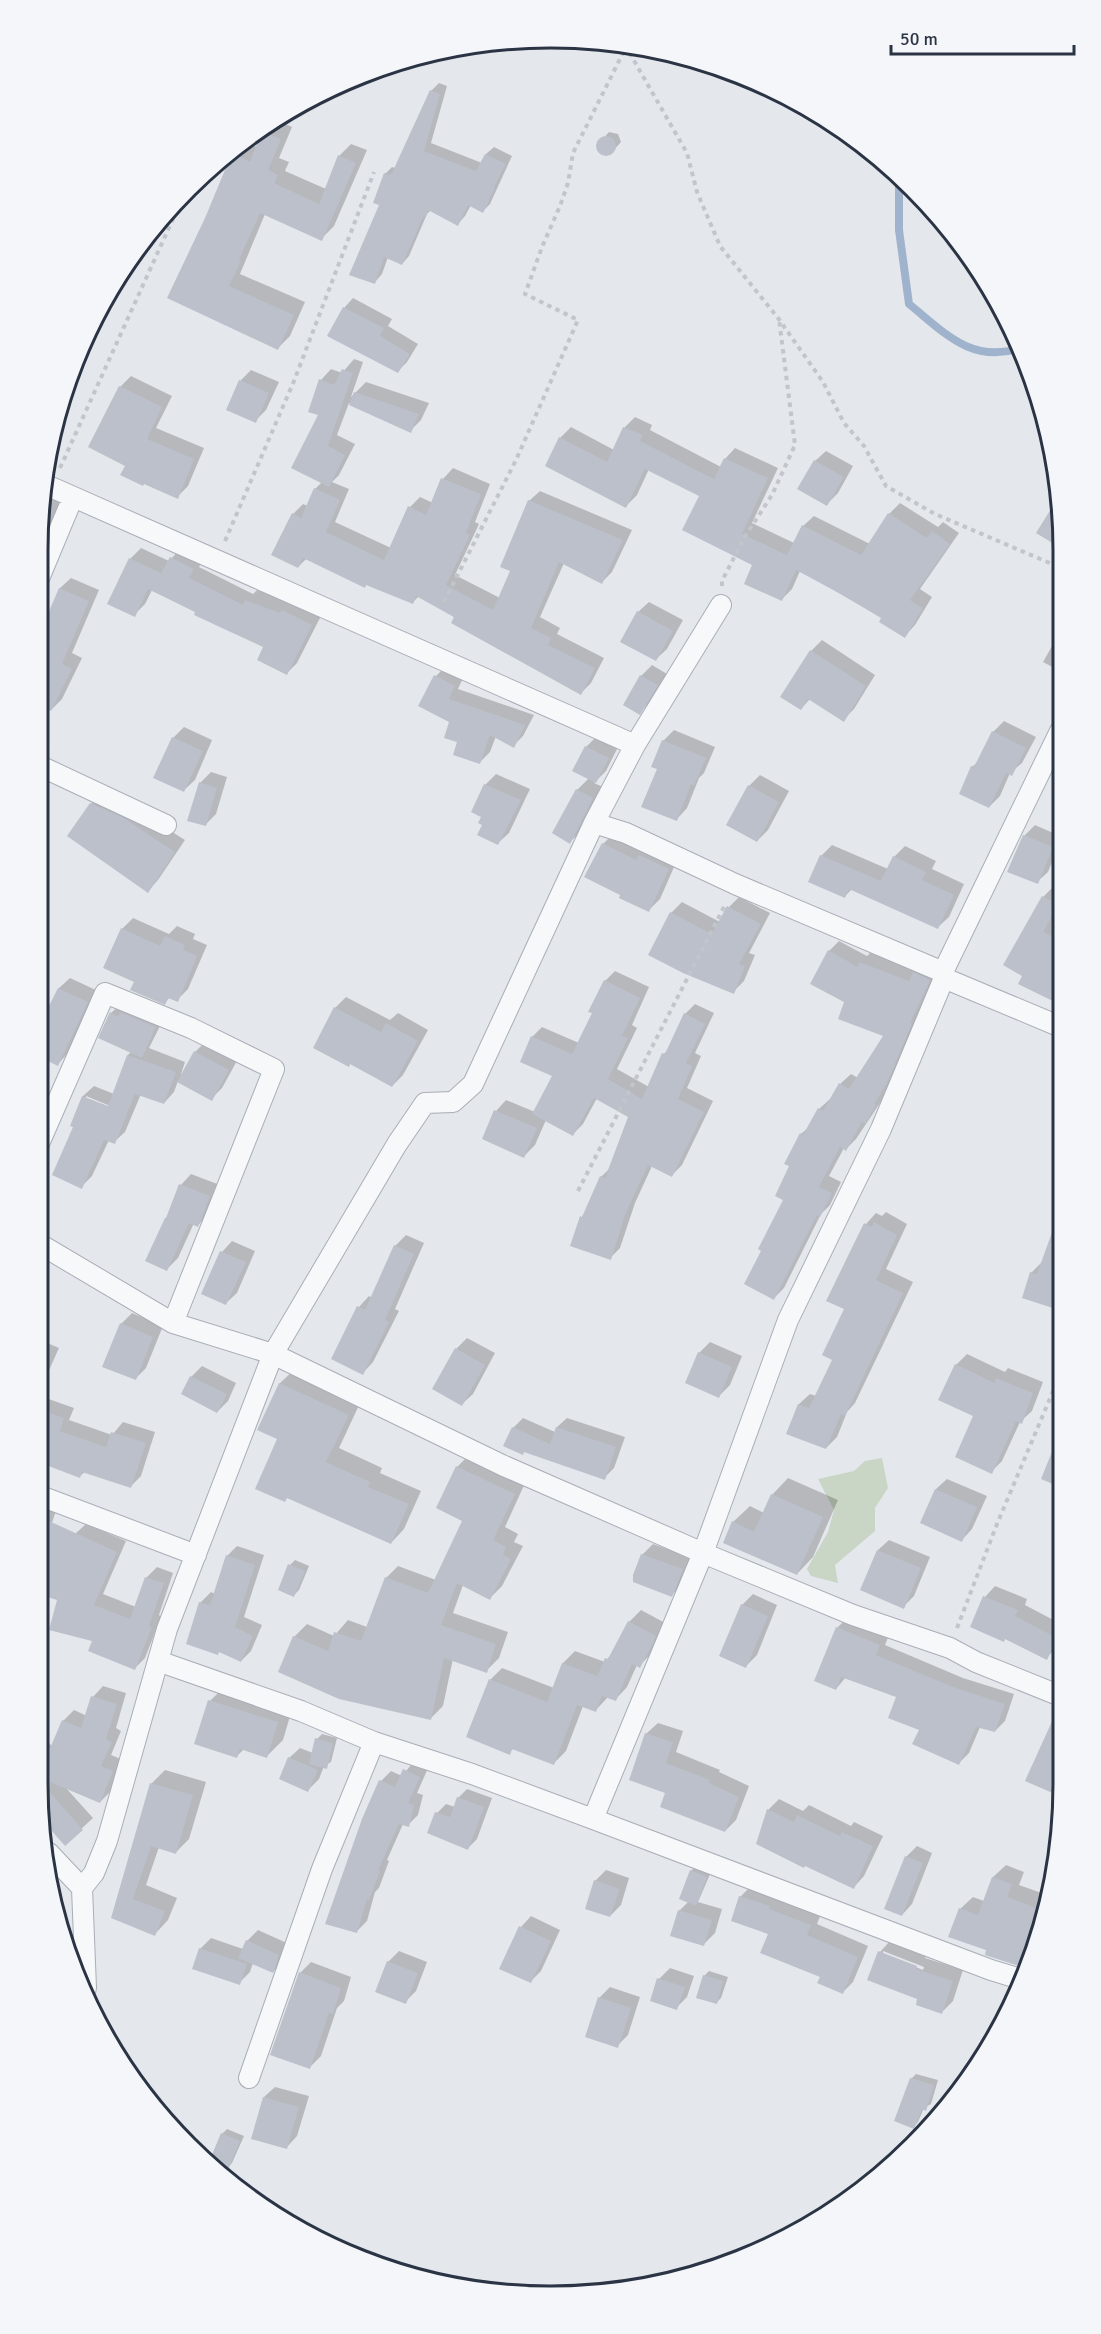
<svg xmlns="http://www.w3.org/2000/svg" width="1101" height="2334" font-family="Signika,sans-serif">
	<rect width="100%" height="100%" fill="#e4e7ec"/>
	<path fill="#c9d6c5" d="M882 1458 888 1488 875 1508V1531L835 1565 838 1583 811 1576 807 1569 828 1532 834 1510 818 1479 854 1471 865 1461Z"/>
	<path fill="#0003" fill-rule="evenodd" d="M439 83 447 86 431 143 482 163 486 154 494 147 512 156 490 204 483 211 471 205 465 216 458 224 431 210 427 214 409 256 402 264 388 257 382 274 375 282 385 174 392 167 395 168 431 91Z
		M276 120 292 127 279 158 289 162 285 171 326 189 339 156 351 144 367 150 334 226 321 239 265 214 240 274 305 302 290 336 278 348 169 298 207 218 233 154 245 142 257 147 263 132Z
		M609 132 618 134 621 142 612 152 606 155 599 152 598 144Z
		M353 298 392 319 388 326 418 344 407 362 398 371 344 308Z
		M354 359 363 362 351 397 366 382 429 403 421 420 410 431 349 403 337 435 355 444 339 475 332 482 349 489 335 522 391 548 410 507 420 497 433 503 443 479 453 468 490 484 475 522 479 524 455 575 500 598 512 570 529 501 540 491 632 530 612 572 602 582 564 563 540 617 560 628 557 634 604 658 591 683 581 693 419 596 412 603 307 558 298 567 293 514 303 504 308 506 315 489 322 482 321 380 331 369 342 373Z
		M251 370 279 382 266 410 255 421 228 410 241 380Z
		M70 376 75 379 61 407Z
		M131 376 172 396 156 428 204 448 188 486 177 497 127 465 120 387Z
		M635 417 652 425 650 430 721 467 725 459 735 448 778 468 752 523 794 543 803 526 814 516 870 544 889 514 900 503 938 527 943 522 959 533 920 589 932 597 915 625 905 636 883 618 800 571 792 589 781 600 701 495 649 469 637 495 626 506 560 438 571 427 614 450 625 427Z
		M826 451 853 466 838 493 827 504 815 461Z
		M43 490 64 499 47 540 38 550Z
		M182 547 204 558 199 567 253 594 257 590 322 614 297 663 287 673 266 646 152 590 145 604 134 615 130 559 141 548 169 561Z
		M71 578 99 590 72 653 82 658 62 699 51 710 38 703V649L51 623 60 588Z
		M649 602 683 620 667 649 656 659 638 612Z
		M1060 632V671L1043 662Z
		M822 640 875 675 854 709 843 720 810 699 801 709 811 651Z
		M652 665 667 674 650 702 639 713 641 676Z
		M446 666 464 676 458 689 534 715 523 736 513 746 496 736 490 752 480 762 459 741 436 676Z
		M1004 721 1036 737 1022 763 1010 773 1000 796 989 807 972 767 979 761 993 732Z
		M184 727 212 740 195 780 184 790 173 738Z
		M674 730 715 747 704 773 699 778 687 808 677 819 658 769 663 741Z
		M597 736 618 747 606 771 594 783 603 787 581 831 570 842 577 790 589 778 586 747Z
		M211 772 227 777 216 814 205 825 200 783Z
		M496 774 530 789 509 833 498 843 484 824 483 816 473 812 486 784Z
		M760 775 789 791 768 830 757 841 749 786Z
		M102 793 133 807 185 840 158 880 148 891 91 804Z
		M1035 825 1060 836V842L1048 872 1037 882 1024 836Z
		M614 833 678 858 660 899 649 910 603 844Z
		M832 845 888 869 894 857 905 846 936 861 932 869 964 884 949 917 938 927 852 889 845 896 821 856Z
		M1054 886 1060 889 1061 907 1053 921 1061 925V1004L1024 976 1005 965 1043 897Z
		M739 897 770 913 749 953 755 955 744 981 733 992 671 913 682 902 720 922 729 907Z
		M133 918 169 934 177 926 195 934 193 939 207 945 188 989 177 1000 170 997 165 1003 136 981 122 929Z
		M839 941 867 956 871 952 940 969 897 1071 884 1093 886 1094 856 1139 846 1149 844 1148 829 1176 841 1182 830 1205 821 1214 784 1288 774 1298 785 1199 791 1165 801 1134 810 1126 819 1109 830 1099 831 1100 840 1084 851 1074 858 1078 885 1035 846 1002 829 951Z
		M615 971 649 987 632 1025 637 1028 617 1069 649 1087 664 1054 669 1048 685 1014 695 1004 714 1013 695 1053 701 1056 687 1088 713 1101 682 1165 672 1175 652 1166 635 1203 620 1248 610 1258 582 1217 585 1213 601 1177 610 1168 630 1116 597 1098 583 1124 573 1134 546 1120 535 1145 524 1156 496 1111 506 1100 535 1112 554 1075 532 1037 542 1027 579 1043 594 1013 605 981Z
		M70 978 98 991 68 1053 58 1064 38 1054V1003L40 1000 51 1006 59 988Z
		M346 997 390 1020 398 1013 428 1030 403 1075 392 1086 335 1008Z
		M122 1003 165 1016 149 1048 185 1062 181 1074 183 1075 195 1052 206 1041 238 1059 222 1088 211 1099 178 1081 174 1092 164 1103 141 1094 125 1132 114 1142 109 1140 92 1176 81 1187 75 1126 72 1125 83 1096 94 1086 114 1094 128 1055 132 1051 111 1013ZM86 1096 115 1108 114 1111 86 1099Z
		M191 1174 220 1185 209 1214 198 1225 194 1223 178 1258 167 1269 166 1219 181 1185Z
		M886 1212 907 1224 886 1269 913 1282 855 1403 847 1412 837 1437 826 1448 788 1433 799 1404 810 1394 816 1396 834 1359 846 1308 828 1300 866 1224 876 1213 882 1216Z
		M406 1235 424 1243 395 1309 399 1311 373 1362 363 1373 359 1307 369 1296 372 1298 395 1246Z
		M232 1241 255 1251 237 1293 226 1303 222 1252Z
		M38 1260 49 1266 38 1286Z
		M1042 1262 1062 1309 1031 1273Z
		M132 1313 163 1326 146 1368 135 1379 121 1324Z
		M467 1338 495 1353 473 1394 462 1404 456 1349Z
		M38 1339 59 1348 46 1377 38 1385Z
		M710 1342 742 1356 730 1385 719 1396 699 1353Z
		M967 1354 1005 1372 1008 1368 1043 1382 1032 1411 1020 1422 1002 1461 991 1472 975 1415 956 1365Z
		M202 1366 236 1383 228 1401 217 1412 183 1394 191 1377Z
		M294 1370 361 1401 339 1448 382 1468 380 1473 421 1491 404 1529 391 1543 288 1497 279 1438 259 1429 280 1383Z
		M43 1397 74 1408 69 1420 112 1435 123 1422 155 1432 141 1476 131 1486 85 1472 80 1476 38 1461V1402Z
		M523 1418 555 1432 557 1427 567 1418 625 1437 614 1468 604 1478 513 1428Z
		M1062 1433V1487L1042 1478Z
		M469 1455 526 1481 505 1527 518 1534 514 1542 523 1546 502 1586 490 1598 463 1585 453 1613 508 1632 499 1658 486 1671 453 1659 443 1706 431 1718 294 1637 307 1624 334 1636 348 1620 367 1627 386 1578 398 1566 436 1580 464 1520 457 1467Z
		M788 1478 838 1500 813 1557 797 1574 733 1522 750 1506 764 1513 772 1495Z
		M947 1479 987 1496 972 1529 962 1540 922 1522 936 1489Z
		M38 1491 58 1505 44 1546 38 1553Z
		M86 1524 126 1541 103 1594 136 1607 147 1577 157 1567 173 1573 159 1615 161 1617 145 1658 135 1668 94 1640 75 1534Z
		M889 1540 930 1557 914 1596 903 1607 878 1550Z
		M653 1544 693 1558 682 1584 672 1595 633 1581 642 1555Z
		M237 1546 264 1555 244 1617 262 1625 251 1651 241 1661 219 1651 188 1643 201 1602 211 1592 215 1594 227 1556Z
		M295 1560 309 1566 299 1590 294 1595 279 1589 290 1565Z
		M995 1586 1027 1599 1025 1605 1063 1625V1656L1056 1653 1060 1644 1046 1658 1006 1637 972 1626 985 1597Z
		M753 1594 777 1605 757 1655 746 1666 742 1605Z
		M641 1610 667 1624 652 1653 639 1666 637 1665 627 1687 615 1700 608 1697 595 1711 583 1706 566 1751 554 1763 514 1748 509 1753 490 1680 502 1668 554 1688 563 1663 575 1651 605 1662 613 1652 629 1622Z
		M847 1618 889 1635 885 1645 963 1678 1014 1694 1005 1721 995 1731 980 1727 969 1753 959 1763 921 1729 898 1696 846 1677 836 1689 837 1628Z
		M226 1685 293 1706 283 1740 267 1756 244 1749 237 1756 210 1701Z
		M103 1686 126 1693 116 1728 121 1731 111 1755 123 1760 111 1791 100 1802 66 1788 93 1818 65 1844 42 1812 38 1784V1732L52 1746 63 1721 74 1710 87 1716 93 1697Z
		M1063 1715V1784L1062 1796 1026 1779 1051 1727Z
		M658 1723 683 1731 676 1752 720 1770 719 1772 749 1786 736 1820 725 1831 667 1792 631 1780 647 1733Z
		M322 1734 337 1738 331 1762 324 1766 319 1779 308 1790 289 1758 300 1748 313 1753 317 1739Z
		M415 1760 429 1766 417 1793 423 1795 418 1815 408 1825 403 1824 387 1860 389 1861 379 1888 375 1892 367 1921 357 1931 381 1781 391 1771 402 1776Z
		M165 1770 206 1782 189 1839 176 1852 159 1847 146 1885 177 1898 168 1920 155 1934 113 1917 152 1783Z
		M467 1789 492 1798 477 1839 468 1848 437 1813 446 1804 455 1807 458 1798Z
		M779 1799 803 1811 809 1805 851 1826 854 1822 883 1836 864 1876 854 1887 768 1810Z
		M917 1846 932 1853 912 1904 902 1915 906 1857Z
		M1006 1865 1024 1872 1019 1885 1050 1896 1028 1967 988 1950 960 1909 973 1897 984 1901 993 1877Z
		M696 1866 711 1872 698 1902 722 1909 715 1933 704 1944 679 1911 689 1901 691 1871Z
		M606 1870 629 1878 621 1905 610 1916 595 1881Z
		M751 1886 821 1914 817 1924 868 1946 853 1982 842 1993 770 1933 740 1897Z
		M531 1916 560 1930 541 1971 531 1981 521 1927Z
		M258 1930 289 1944 283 1961 273 1972 253 1963 250 1972 239 1983 200 1949 211 1938 243 1949 247 1941Z
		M62 1931 69 1941 64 1946Z
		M890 1941 926 1955 925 1958 963 1970 953 2001 942 2012 880 1952ZM883 1951 924 1967 923 1970 883 1954Z
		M399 1951 427 1962 416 1991 405 2002 388 1962Z
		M311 1962 351 1977 344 2001 337 2008 321 2056 310 2067 300 1973Z
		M670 1968 694 1976 687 1997 676 2008 652 2000 659 1979Z
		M709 1971 728 1977 721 1998 716 2003 704 1976Z
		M610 1987 640 1997 628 2035 617 2046 599 1998Z
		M916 2074 938 2080 931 2104 924 2108 918 2122 913 2127 911 2079Z
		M275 2087 309 2096 297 2136 287 2147 264 2097Z
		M227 2129 244 2136 232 2163 227 2168 222 2134Z"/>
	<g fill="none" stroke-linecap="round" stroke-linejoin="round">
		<path stroke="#9fb4cc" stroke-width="8" d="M899 180V230L909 304C945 333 971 364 1021 348"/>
	</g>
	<path fill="#bbc0ca" d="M430 90 440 94 424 151 476 171 485 154 506 164 494 187 495 188 483 213 468 205 458 226 428 210 425 218 423 217 402 265 384 257 375 284 349 275 379 205 373 203 384 173 389 175 392 173Z
		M262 131 281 139 268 170 278 175 274 183 319 204 338 155 356 163 322 241 260 213 239 260 241 261 229 286 294 315 278 350 167 298 205 218 232 153 250 162Z
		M596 146a10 10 0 1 1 20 0a10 10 0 1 1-20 0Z
		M343 307 384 328 380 336 410 354 398 373 327 336Z
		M342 369 353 373 328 446 345 455 329 487 291 468 318 415 308 412 319 379 334 385Z
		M239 380 269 393 256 423 226 410Z
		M119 386 162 407 147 439 194 459 178 499 144 484 143 486 120 475 125 466 88 447Z
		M354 392 419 414 411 433 349 405Z
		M623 427 643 435 640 441 714 479 724 458 768 478 742 534 787 555 802 525 861 555 888 513 927 538 932 531 950 544 910 600 923 608 905 638 879 622 881 618 839 593 796 570 782 601 744 584 752 565 682 530 699 496 645 469 626 508 545 466 559 437 607 462Z
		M814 460 844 477 827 506 797 489Z
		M441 478 481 494 466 533 470 535 446 585 493 610 510 571 500 567 528 500 623 540 602 584 559 562 531 628 551 638 548 645 595 668 581 695 451 623 454 617 416 596 413 604 366 585 365 588 303 558 298 568 271 555 292 513 301 518 314 488 340 500 326 532 384 560 408 506 426 515Z
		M1059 496V547L1036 533Z
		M170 557 194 569 189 578 243 605 245 600 280 613 282 610 312 625 287 675 257 660 263 647 194 615 195 612 148 589 135 617 107 604 129 558 161 573Z
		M59 588 89 601 62 664 72 669 51 711 38 705V637Z
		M637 611 673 631 656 661 620 642Z
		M810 650 866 686 844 722 808 699 801 710 780 697Z
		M434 675 455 686 449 699 525 725 514 748 490 735 480 764 453 755 457 742 444 738 449 722 418 706Z
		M640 675 658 685 640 715 623 705Z
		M992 731 1026 748 1012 776 1006 773 989 808 959 794 971 766 974 767Z
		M172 737 203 751 184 792 153 778Z
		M662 740 706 758 694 786 691 784 677 821 641 807 657 769 651 767Z
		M585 746 609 758 596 783 572 771Z
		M199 782 217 788 206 826 187 821Z
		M484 784 521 800 498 845 477 835 482 825 478 823 481 817 471 812Z
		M748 785 779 802 757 842 726 825Z
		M576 789 593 798 570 844 552 833Z
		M90 803 122 817 175 852 148 893 67 836Z
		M1023 835 1053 847 1038 884 1007 872Z
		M602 843 636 860 639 855 669 869 649 912 619 898 620 895 584 877Z
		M820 855 881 881 893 856 926 872 922 880 954 895 938 929 849 889 845 898 808 882Z
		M1042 896 1058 905 1043 932 1061 941V1005L1018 984 1022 976 1003 965Z
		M727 906 761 924 739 964 745 966 734 994 683 973 648 955 670 912 712 934Z
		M121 928 160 946 165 936 185 945 183 950 197 956 178 1002 168 998 165 1005 130 990 134 982 103 968Z
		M828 950 858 967 859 962 909 981 913 972 930 980 910 1023H912L887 1083 874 1104 876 1105 865 1124 862 1122 846 1151 840 1147 819 1187 832 1193 820 1217 817 1215 774 1300 744 1284 761 1251 758 1249 783 1200 775 1196 789 1166 784 1164 800 1133 803 1135 818 1108 823 1111 839 1083 849 1089 883 1036 838 1019 844 1002 810 984Z
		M604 980 640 998 622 1036 628 1038 608 1079 642 1099 662 1053 665 1054 684 1013 705 1024 686 1063 692 1066 678 1099 704 1112 672 1177 648 1165 625 1215 611 1260 570 1246 580 1216 582 1217 600 1176 605 1178 628 1117 594 1098 573 1136 532 1114 552 1076 520 1062 531 1036 572 1054 592 1013 588 1012Z
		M58 988 88 1002 58 1066 38 1056V1015L43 1018Z
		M334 1007 381 1032 386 1023 418 1041 392 1087 350 1064 349 1067 313 1048Z
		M110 1012 118 1017 120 1012 156 1027 142 1058 98 1038Z
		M194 1051 229 1070 212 1101 177 1082Z
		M127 1055 176 1072 164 1104 135 1094 115 1144 104 1140 82 1189 52 1175 73 1127 70 1126 82 1096 108 1106Z
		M494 1110 537 1128 524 1158 482 1139Z
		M179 1184 210 1196 198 1227 189 1223 167 1271 145 1261 165 1218H166Z
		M1059 1213H1062V1311L1022 1298 1030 1272 1037 1274Z
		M874 1222 897 1235 876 1280 903 1293 845 1416 841 1414 826 1449 786 1434 798 1404 809 1408 832 1360 822 1355 844 1309 826 1301 864 1223 871 1227Z
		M394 1245 414 1254 385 1320 389 1322 363 1375 331 1359 357 1306 365 1310Z
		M220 1251 246 1262 226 1305 201 1294Z
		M120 1323 153 1337 136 1380 102 1367Z
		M455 1348 485 1365 462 1406 432 1389Z
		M698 1352 732 1367 719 1398 685 1383Z
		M955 1364 995 1383 996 1378 1033 1393 1022 1424 1016 1421 992 1474 955 1457 973 1416 938 1400Z
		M190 1376 227 1394 217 1413 181 1394Z
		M279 1383 349 1415 326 1462 370 1482 368 1487 409 1504 391 1544 287 1498 285 1502 255 1489 277 1439 257 1430Z
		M38 1409 64 1418 60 1431 106 1447 111 1432 146 1443 131 1488 82 1472 80 1478 38 1462Z
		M512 1427 550 1444 556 1427 616 1447 605 1480 524 1452 523 1455 503 1446Z
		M1062 1427V1488L1041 1479Z
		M456 1466 515 1494 493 1540 506 1547 503 1555 511 1559 490 1600 457 1583 441 1625 496 1644 487 1673 444 1658 431 1720 339 1699 278 1672 293 1636 328 1651 334 1632 361 1641 385 1577 428 1593 462 1521 436 1508Z
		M935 1489 977 1507 962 1542 920 1523Z
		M771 1494 823 1517 797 1575 723 1543 732 1521 754 1532Z
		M38 1516 117 1552 94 1605 130 1619 145 1577 164 1583 149 1626 152 1627 135 1670 88 1651 92 1641 49 1630 57 1600 38 1594Z
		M877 1550 921 1568 904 1609 860 1590Z
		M641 1554 683 1569 672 1597 633 1582V1575Z
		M226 1555 255 1565 235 1627 253 1636 241 1662 219 1652 218 1655 186 1644 199 1602 210 1605Z
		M288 1564 305 1571 294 1597 278 1590Z
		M983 1596 1018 1610 1015 1616 1057 1638 1047 1660 1005 1639 1004 1642 970 1627Z
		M741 1604 768 1616 746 1668 719 1656Z
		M628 1621 656 1636 653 1643 640 1668 632 1664 616 1701 602 1696 596 1712 577 1705 554 1765 512 1749 510 1755 466 1737 489 1679 547 1702 562 1663 597 1676 605 1658 608 1659Z
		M836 1627 880 1645 876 1655 953 1687 1005 1704 995 1732 976 1727 959 1765 912 1744 919 1730 888 1718 896 1697 841 1677 836 1690 814 1681Z
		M91 1696 117 1704 106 1739 112 1742 101 1766 113 1771 100 1803 38 1777 62 1720 81 1728Z
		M208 1700 278 1722 267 1758 240 1749 237 1758 194 1744Z
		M1058 1708 1063 1709V1774L1055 1794 1025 1781Z
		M645 1733 673 1742 666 1763 710 1780 709 1783 739 1797 725 1832 660 1807 665 1793 629 1780Z
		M315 1738 333 1743 327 1769 309 1764Z
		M288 1757 318 1770 308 1792 279 1779Z
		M403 1769 420 1777 408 1803 414 1805 409 1827 399 1824 378 1870 380 1871 369 1900 367 1899 357 1933 325 1924 362 1819 379 1780 395 1787Z
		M38 1779 83 1830 65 1846 44 1822Z
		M150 1783 193 1795 176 1854 151 1846 133 1899 165 1911 155 1936 111 1918Z
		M457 1797 484 1807 468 1850 427 1833 435 1812 450 1817Z
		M767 1809 794 1822 797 1815 840 1836 842 1832 873 1846 854 1889 805 1866 804 1868 756 1844Z
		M905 1856 923 1863 902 1916 884 1909Z
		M690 1870 707 1877 696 1906 679 1899Z
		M992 1877 1012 1884 1007 1897 1045 1911 1028 1969 985 1955 986 1950 948 1937 959 1908 978 1915Z
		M594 1880 620 1889 610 1917 585 1909Z
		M739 1896 770 1906 769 1909 811 1925 807 1935 858 1957 843 1994 817 1983 820 1977 760 1953 768 1934 731 1921Z
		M678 1910 712 1920 704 1946 670 1936Z
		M519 1926 551 1941 531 1983 499 1969Z
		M246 1940 279 1955 273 1973 238 1958Z
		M199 1948 247 1964 240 1985 192 1969Z
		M878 1951 917 1966 916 1969 953 1981 942 2014 916 2005 917 1999 867 1980Z
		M387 1961 418 1973 406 2004 375 1992Z
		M299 1972 341 1988 333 2014 329 2013 310 2069 270 2055Z
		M703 1975 723 1981 717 2004 696 1998Z
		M657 1978 685 1987 677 2010 650 2001Z
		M598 1997 631 2008 618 2048 585 2037Z
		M910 2078 934 2085 926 2111 922 2109 914 2129 894 2121Z
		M263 2097 299 2107 287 2149 251 2139Z
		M221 2133 240 2141 228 2170 209 2162Z"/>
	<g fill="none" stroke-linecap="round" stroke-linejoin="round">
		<g stroke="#a9aeb7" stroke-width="22">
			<path id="street" d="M44 484 635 745
				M38 581 73 497
				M38 765 166 825
				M594 823 626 833 735 884 943 972 944 978 1061 1027
				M943 972 1060 731
				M38 1146 105 993 191 1028 274 1069 173 1323
				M38 1243 173 1323 273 1354 502 1465 703 1553 853 1615 950 1648 976 1662 1063 1697
				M38 1495 196 1555
				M158 1661 301 1711 374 1742 472 1774 593 1819 991 1970 1024 1980
				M593 1819 703 1553 788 1320 881 1129 944 978
				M49 1853 82 1888
				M86 1988 82 1888 94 1873 107 1841 167 1629 273 1354 397 1144 425 1103 453 1102 473 1084 594 823 635 745 721 605
				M249 2078 322 1869 374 1742"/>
		</g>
		<path stroke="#c2c5cb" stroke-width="4" stroke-dasharray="4.5 4.5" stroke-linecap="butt" d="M625 45 687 153 697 192 720 246 778 318 823 382 844 423 864 446 886 486 935 514 1059 567
			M60 468 187 188
			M225 541 294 381 374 172
			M722 586V581L744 538 772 495 795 445 779 319
			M444 602 516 460 578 320 525 294 542 247 560 206 568 183 573 153 626 47
			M578 1191 726 903
			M957 1628 997 1524 1062 1370"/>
		<use href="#street" stroke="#f7f8fa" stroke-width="20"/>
	</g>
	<path d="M0 0H1101V2334H0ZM550 48H551A502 502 0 0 1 1053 550V1784A502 502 0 0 1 551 2286H550A502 502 0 0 1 48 1784V550A502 502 0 0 1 550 48Z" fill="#f4f6f9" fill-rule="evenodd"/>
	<path fill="none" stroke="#2b3445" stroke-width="3" d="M550 48H551A502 502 0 0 1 1053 550V1784A502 502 0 0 1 551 2286H550A502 502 0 0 1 48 1784V550A502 502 0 0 1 550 48Z"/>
	<path d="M891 45v9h183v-9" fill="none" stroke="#2b3445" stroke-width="3"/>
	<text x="900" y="45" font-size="18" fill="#2b3445" stroke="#f4f6f9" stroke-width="4.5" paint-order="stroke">50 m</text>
</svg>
